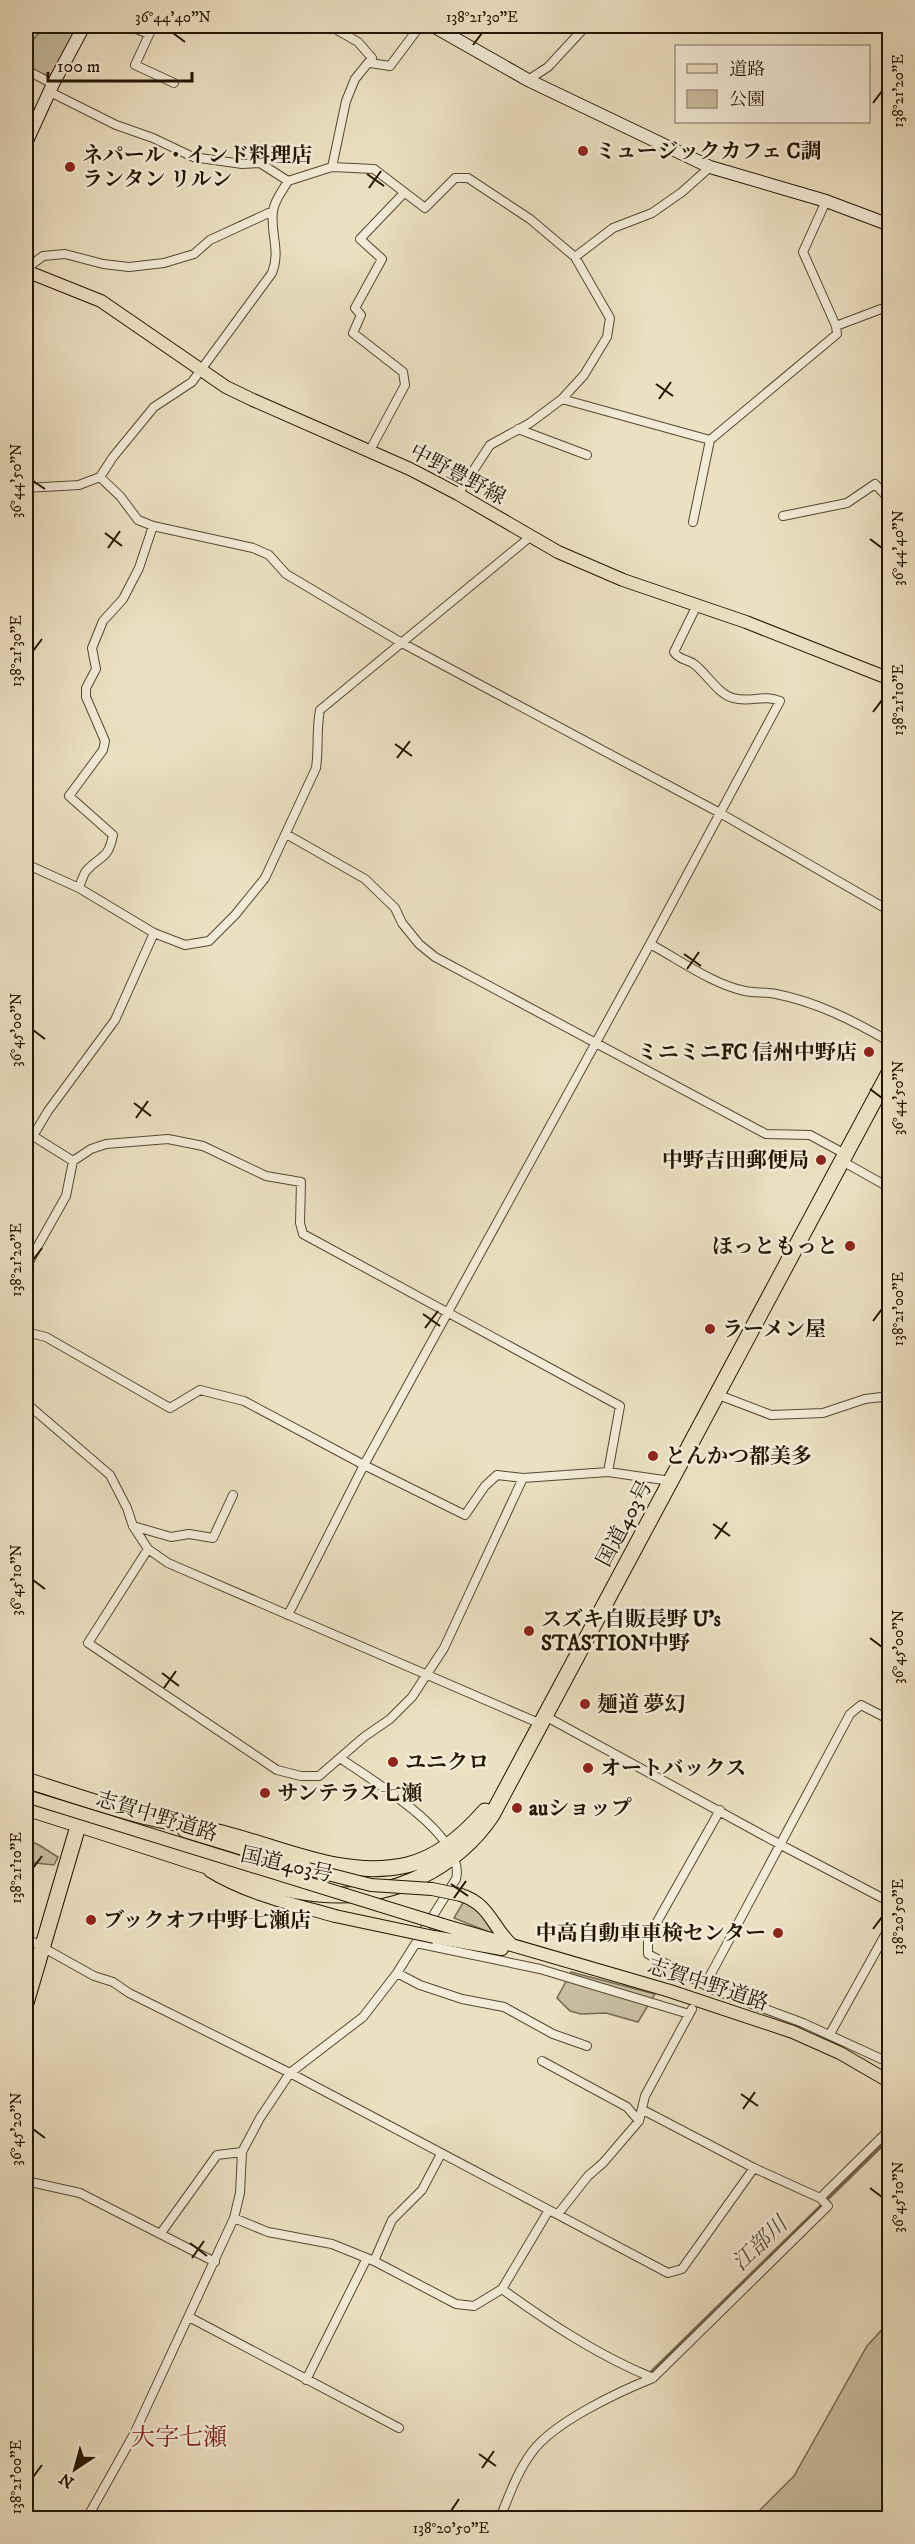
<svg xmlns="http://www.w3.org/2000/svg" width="915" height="2544" font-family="'IM FELL DW Pica','Noto Serif JP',serif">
	<rect width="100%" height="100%" fill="#ebe0c1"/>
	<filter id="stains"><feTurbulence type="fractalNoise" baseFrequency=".00333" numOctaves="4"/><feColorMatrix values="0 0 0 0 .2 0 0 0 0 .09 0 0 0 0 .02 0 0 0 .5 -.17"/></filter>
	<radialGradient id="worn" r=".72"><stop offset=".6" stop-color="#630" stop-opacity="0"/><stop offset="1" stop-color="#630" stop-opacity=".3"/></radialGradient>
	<path fill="#c9bda0" stroke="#766950" stroke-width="1.5" d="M45 26H84L53 84 26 70V48Z
		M26 1839 39 1845 58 1857 54 1865 26 1862Z
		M464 1901 480 1912 496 1935 454 1918Z
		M571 1972 655 1994 638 2022 606 2013 581 2014 570 2011 557 1998Z
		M889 2322V2518H752L794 2476 867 2346Z"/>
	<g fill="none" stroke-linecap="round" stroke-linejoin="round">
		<path stroke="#73654d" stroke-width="3" d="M651 2372 890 2138"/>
		<g stroke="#564831" stroke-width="10">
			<path id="street" d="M129 26 149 34
				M153 26 135 65 174 83
				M370 63 390 66 420 26
				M26 70 53 84
				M528 80 548 67 586 26
				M50 92 116 125 153 138 193 157 242 164 260 163 288 181
				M332 167 374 169 425 208 455 178H468L530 219 575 257 610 318 607 337 584 375 562 399 530 423 490 445 458 494
				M826 201 803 252 836 326
				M575 257 613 228 652 213 682 192 710 167
				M26 269 43 256 65 254 103 264 129 267 164 263 194 254 210 240 273 211
				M562 399 710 440 837 334 836 326 881 309 890 311
				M518 429 587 455
				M369 452 405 385 403 372 353 333 361 315 355 308 382 259 360 239 404 193
				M100 477 120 496 138 520 153 526 253 548 269 555 286 574 402 643 720 813 890 911
				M26 488 79 485 100 477 113 457 154 407 192 382 272 273C281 250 270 234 273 211 274 201 283 190 288 181L332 167 346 101 355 79 372 58 358 42 330 26
				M783 516 847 503 875 484 890 500
				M693 522 710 440
				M286 834 365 879 395 908 402 923 419 944 435 957 766 1134 810 1135 845 1154
				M26 864 79 888 154 933 185 945 209 941 235 915 265 878 316 768C319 748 316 730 320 710L530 537
				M79 888C81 883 83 874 87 870 101 855 108 860 113 835L69 796 103 750 105 741 86 697V688L96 669 92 648 103 621 123 599 139 568 153 526
				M650 944C680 960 712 984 745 991 755 993 766 992 776 994 817 1002 854 1021 890 1042
				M26 1136H33L73 1161 91 1149 106 1144 168 1139 203 1146 266 1176 301 1182 300 1223 303 1234 620 1406 608 1472
				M33 1136 48 1111 115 1020 154 933
				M842 1161 890 1188
				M26 1267 66 1196 73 1161
				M26 1332 46 1337 170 1408 200 1390 244 1401 364 1465 465 1515 485 1486 497 1475 523 1478 608 1472 671 1481
				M716 1394 771 1415 823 1413 865 1399 890 1396
				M26 1403 110 1475 127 1508 133 1526 148 1549 168 1563 541 1724
				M133 1526 171 1537 189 1534 213 1538 233 1495
				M148 1549 88 1643 277 1770 301 1776H319L364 1737 390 1719 412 1697 444 1648 523 1478
				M288 1615 364 1465 650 944 780 701C764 694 750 703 733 698 717 693 707 674 694 664 687 659 679 660 674 652L697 605
				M545 1716 781 1845 890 1902
				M720 1810 648 1938V1954L714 1990 803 2023 890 2063
				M26 1938 94 1976 113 1982 129 1993 290 2073 668 2273 682 2269 754 2168
				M416 1943 540 1969 689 2014
				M397 1973 420 1985 462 1999 504 2007 553 2034 587 2046
				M705 1985 850 1714 861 1705 890 1720
				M830 2034 890 1926
				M542 2061 627 2107 639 2121
				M643 2110 754 2168 820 2198
				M26 2181 80 2193 215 2262
				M558 2214 588 2176 603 2163 639 2121 645 2096 692 2009
				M234 2218 268 2232 332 2244 374 2261 456 2304 474 2306 502 2289 549 2210
				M161 2233 217 2155 242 2152
				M374 2261 392 2220 422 2190 441 2154
				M502 2289C549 2323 599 2356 653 2378
				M189 2317 399 2428
				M306 2380 367 2258
				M87 2518 134 2434 234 2218 240 2193 242 2152 260 2118 290 2073 363 2017 397 1973 456 1879C467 1835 371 1780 340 1758
				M500 2518C509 2496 517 2472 532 2452 554 2422 618 2392 653 2378L828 2206 820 2198 890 2129"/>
		</g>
		<g stroke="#241501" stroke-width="14">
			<path id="secondary" d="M433 26 528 80 710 167 826 201 890 225
				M26 143 53 84 84 26"/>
		</g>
		<g stroke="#241501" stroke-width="14">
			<path id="primary" d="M26 271 101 301 226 387 253 400 410 469 458 494 558 552 623 580 746 622 890 679
				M184 1831 308 1869
				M210 1871C247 1894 293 1904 335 1916
				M461 1895C491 1905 491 1926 512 1945
				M443 1925 670 1991 793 2032 840 2053 890 2082
				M434 1937 502 1949"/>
		</g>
		<g stroke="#241501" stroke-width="17">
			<path id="highway" d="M26 1780C63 1792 101 1805 139 1815 169 1823 199 1826 229 1835 287 1850 345 1879 407 1865 437 1858 465 1834 485 1811
				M26 1808C81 1825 136 1843 191 1861 269 1885 340 1915 420 1877 450 1862 474 1842 492 1815L890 1071
				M26 2003 81 1816"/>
		</g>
		<use href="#street" stroke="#f2ebd7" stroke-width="8"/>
		<use href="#secondary" stroke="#f2ebd7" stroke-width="12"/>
		<use href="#primary" stroke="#ebe0c1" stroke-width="12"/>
		<use href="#highway" stroke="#ebe0c1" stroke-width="15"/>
		<g stroke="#241501" stroke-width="14" stroke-linecap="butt">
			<path id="primary-bridge" d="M26 1796 443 1925
				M308 1869 371 1885 432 1889 461 1895
				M335 1916 434 1937"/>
		</g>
		<use href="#primary-bridge" stroke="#ebe0c1" stroke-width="12"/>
	</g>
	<path fill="none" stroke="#241501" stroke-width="2" d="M173 33 185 42M473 45 482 33M873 103 882 91M367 174 384 186M369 188 381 171M656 384 673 396M659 399 671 382M33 481 45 489M105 533 122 546M870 539 882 548M108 548 120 531M33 651 42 639M873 712 882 700M395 744 412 756M397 758 410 741M684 954 701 966M687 969 699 952M33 1030 45 1039M870 1089 882 1098M134 1103 151 1116M136 1118 148 1101M33 1260 42 1248M423 1314 440 1326M873 1321 882 1309M425 1328 438 1311M713 1524 730 1536M715 1539 727 1522M33 1580 45 1589M870 1638 882 1647M162 1673 179 1686M164 1688 176 1671M33 1868 42 1856M451 1884 468 1896M454 1898 466 1881M873 1929 882 1917M741 2094 758 2106M743 2109 755 2092M33 2129 45 2138M870 2188 882 2197M190 2243 207 2256M192 2258 204 2241M479 2454 496 2466M482 2468 494 2451M33 2477 42 2465M451 2511 459 2499"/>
	<g fill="#8f2418" stroke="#f2ebd7" stroke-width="2">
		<circle cx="583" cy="151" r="6"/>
		<circle cx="70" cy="167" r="6"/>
		<circle cx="869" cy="1052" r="6"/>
		<circle cx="821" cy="1160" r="6"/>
		<circle cx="850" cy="1246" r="6"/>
		<circle cx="710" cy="1329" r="6"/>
		<circle cx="653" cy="1456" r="6"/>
		<circle cx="529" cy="1631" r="6"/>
		<circle cx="585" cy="1704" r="6"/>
		<circle cx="393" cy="1762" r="6"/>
		<circle cx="588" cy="1768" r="6"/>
		<circle cx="265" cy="1793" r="6"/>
		<circle cx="517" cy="1808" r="6"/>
		<circle cx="91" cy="1920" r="6"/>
		<circle cx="778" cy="1933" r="6"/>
	</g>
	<g text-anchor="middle" stroke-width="5" stroke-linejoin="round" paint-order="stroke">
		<g font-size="21" font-weight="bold" fill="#241501" stroke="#f2ebd7" text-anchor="start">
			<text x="595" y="158">ミュージックカフェ C調</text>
			<text x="82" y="162">ネパール・インド料理店<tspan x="82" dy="24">ランタン リルン</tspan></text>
			<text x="857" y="1059" text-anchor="end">ミニミニFC 信州中野店</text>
			<text x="809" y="1167" text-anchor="end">中野吉田郵便局</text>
			<text x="838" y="1253" text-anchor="end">ほっともっと</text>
			<text x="722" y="1336">ラーメン屋</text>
			<text x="665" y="1463">とんかつ都美多</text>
			<text x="541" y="1626">スズキ自販長野 U's<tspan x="541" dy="24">STASTION中野</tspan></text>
			<text x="597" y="1711">麺道 夢幻</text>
			<text x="405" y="1769">ユニクロ</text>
			<text x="600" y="1775">オートバックス</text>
			<text x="277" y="1800">サンテラス七瀬</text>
			<text x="529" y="1815">auショップ</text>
			<text x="103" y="1927">ブックオフ中野七瀬店</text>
			<text x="766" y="1940" text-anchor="end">中高自動車車検センター</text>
		</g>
		<g font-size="21" fill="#241501" stroke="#f2ebd7">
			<text transform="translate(458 474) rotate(28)" y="7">中野豊野線</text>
			<text transform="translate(624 1523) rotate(-62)" y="7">国道403号</text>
			<text transform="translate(157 1816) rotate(17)" y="7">志賀中野道路</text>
			<text transform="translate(287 1864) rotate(13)" y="7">国道403号</text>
			<text transform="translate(708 1984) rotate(18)" y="7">志賀中野道路</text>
		</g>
		<g font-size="22" font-style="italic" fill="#584b34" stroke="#f2ebd7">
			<text transform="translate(759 2243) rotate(-44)" y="8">江部川</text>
		</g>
		<g font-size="24" fill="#7a1f14" stroke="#f2ebd7">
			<text x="179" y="2445">大字七瀬</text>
		</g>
	</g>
	<rect width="915" height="2544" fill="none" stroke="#ebe0c1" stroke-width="66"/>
	<rect x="675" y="45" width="195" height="78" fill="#f2ebd7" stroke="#a09581" stroke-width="1.5"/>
	<rect x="687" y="64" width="30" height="9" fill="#ebe0c1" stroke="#a09581" stroke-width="1.5"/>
	<text x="729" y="75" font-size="18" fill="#241501">道路</text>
	<rect x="687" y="90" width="30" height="18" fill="#c9bda0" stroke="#a09581" stroke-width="1.5"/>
	<text x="729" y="105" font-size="18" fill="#241501">公園</text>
	<g transform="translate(75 2469) rotate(216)" stroke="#f2ebd7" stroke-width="4.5" paint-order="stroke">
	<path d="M0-4.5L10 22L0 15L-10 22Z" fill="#241501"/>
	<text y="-9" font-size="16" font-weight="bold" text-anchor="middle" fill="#241501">N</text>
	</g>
	<path d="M48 72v9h144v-9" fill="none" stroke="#241501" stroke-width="3"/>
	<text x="57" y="72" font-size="18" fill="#241501" stroke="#f2ebd7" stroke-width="4.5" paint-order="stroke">100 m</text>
	<rect x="33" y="33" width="849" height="2478" fill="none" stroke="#241501" stroke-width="2"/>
	<g font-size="15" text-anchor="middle" fill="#241501">
		<text x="173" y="22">36°44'40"N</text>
		<text x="482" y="22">138°21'30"E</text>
		<text transform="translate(898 91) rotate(-90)" y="5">138°21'20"E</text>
		<text transform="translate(16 481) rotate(-90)" y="5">36°44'50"N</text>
		<text transform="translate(898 548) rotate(-90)" y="5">36°44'40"N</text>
		<text transform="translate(16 651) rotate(-90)" y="5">138°21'30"E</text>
		<text transform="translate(898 700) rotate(-90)" y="5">138°21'10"E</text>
		<text transform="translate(16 1030) rotate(-90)" y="5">36°45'00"N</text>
		<text transform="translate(898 1098) rotate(-90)" y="5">36°44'50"N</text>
		<text transform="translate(16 1260) rotate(-90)" y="5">138°21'20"E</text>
		<text transform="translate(898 1309) rotate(-90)" y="5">138°21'00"E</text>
		<text transform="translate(16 1580) rotate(-90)" y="5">36°45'10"N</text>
		<text transform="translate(898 1647) rotate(-90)" y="5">36°45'00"N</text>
		<text transform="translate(16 1868) rotate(-90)" y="5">138°21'10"E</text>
		<text transform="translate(898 1917) rotate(-90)" y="5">138°20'50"E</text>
		<text transform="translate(16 2129) rotate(-90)" y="5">36°45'20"N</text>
		<text transform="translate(898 2197) rotate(-90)" y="5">36°45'10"N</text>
		<text transform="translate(16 2477) rotate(-90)" y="5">138°21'00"E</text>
		<text x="451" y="2533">138°20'50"E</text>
	</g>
	<rect width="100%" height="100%" filter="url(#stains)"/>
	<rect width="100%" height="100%" fill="url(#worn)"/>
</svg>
